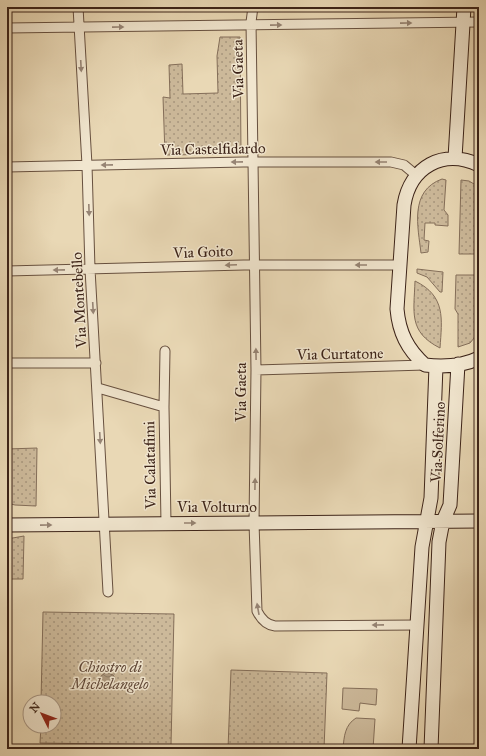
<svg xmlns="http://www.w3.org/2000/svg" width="486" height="756" font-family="'IM FELL Great Primer',serif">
	<defs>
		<pattern id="garden-dots" width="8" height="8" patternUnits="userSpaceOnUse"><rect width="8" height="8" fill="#ccb99a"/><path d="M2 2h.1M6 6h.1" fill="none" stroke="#a7967d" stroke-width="1.8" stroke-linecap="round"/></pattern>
		<pattern id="water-waves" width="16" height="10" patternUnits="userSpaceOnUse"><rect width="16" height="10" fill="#ae9a80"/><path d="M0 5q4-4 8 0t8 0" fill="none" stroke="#8f7d68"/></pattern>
	</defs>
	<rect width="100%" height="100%" fill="#e9d8b5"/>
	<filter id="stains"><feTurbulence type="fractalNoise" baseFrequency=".005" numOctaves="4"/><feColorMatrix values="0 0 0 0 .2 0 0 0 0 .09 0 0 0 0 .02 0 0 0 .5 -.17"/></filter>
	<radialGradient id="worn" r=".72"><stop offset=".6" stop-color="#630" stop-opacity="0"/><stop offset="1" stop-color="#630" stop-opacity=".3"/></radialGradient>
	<path fill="#ccb99a" stroke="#846e59" d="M343 688 377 689 376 705 360 703 359 711 342 709Z
		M356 718 375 719 373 749H343C344 736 345 725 356 718Z"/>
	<path fill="url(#garden-dots)" stroke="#846e59" d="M220 37H240L241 154 165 155 163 97 170 98 169 65 182 64 183 94 218 93 217 56Z
		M442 179 446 180 444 210 448 215V226L435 225V223H425L424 240 429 241 428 252 421 253C418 227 409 191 442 179Z
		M461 180 469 181 479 187V254H459Z
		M417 269 443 272 442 292H440L427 277 417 273Z
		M456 275H479V332L470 343 458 347V314L455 309Z
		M415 281C446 296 442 319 440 348 408 332 414 312 415 281Z
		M37 448 36 506 15 505 7 503V449Z
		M24 536 23 579H7V539Z
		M43 612 174 614 171 745 40 743 41 726H54V702H41Z
		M231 670 327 673 324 749H228Z"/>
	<path fill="url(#water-waves)" stroke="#806a56" d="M106 672 113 675 115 678 114 682 108 688 100 684 98 681 100 677Z"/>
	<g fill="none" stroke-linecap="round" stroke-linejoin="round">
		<g stroke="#67503f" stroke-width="11">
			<path id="street" d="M78 7 87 165 90 269 108 592
				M253 7 251 22 256 370 254 523 257 611C261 619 266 625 275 626L417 625
				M7 28 479 22
				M7 167 243 162H391L404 165 416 175
				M7 271 244 265H400
				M165 351 164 407 166 523
				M7 363H96
				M256 370 425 365
				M98 388 164 407"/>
		</g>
		<g stroke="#3c2318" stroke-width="15">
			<path id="secondary" d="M455 158 464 7
				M479 165C443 148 410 167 404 205L397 309C399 332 407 349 425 365 443 367 463 366 479 358
				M7 525 479 521
				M409 749 422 547 431 498 436 366
				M431 749 439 542 443 521 450 505 458 364"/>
		</g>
		<use href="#street" stroke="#f1e6cf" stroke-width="9"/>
		<use href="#secondary" stroke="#f1e6cf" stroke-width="13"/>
	</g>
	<defs><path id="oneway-solid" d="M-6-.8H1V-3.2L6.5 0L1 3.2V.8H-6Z"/></defs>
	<g fill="#968474">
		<use href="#oneway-solid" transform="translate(406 23) rotate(-1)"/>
		<use href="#oneway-solid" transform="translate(276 25) rotate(-1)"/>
		<use href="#oneway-solid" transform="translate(118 27) rotate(-1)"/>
		<use href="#oneway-solid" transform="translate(81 66) rotate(87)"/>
		<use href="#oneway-solid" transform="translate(237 162) rotate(179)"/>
		<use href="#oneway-solid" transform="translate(381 162) rotate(180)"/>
		<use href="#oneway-solid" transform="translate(107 165) rotate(179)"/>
		<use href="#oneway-solid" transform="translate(89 210) rotate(88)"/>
		<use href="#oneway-solid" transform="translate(231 265) rotate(178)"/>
		<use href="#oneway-solid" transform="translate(361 265) rotate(180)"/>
		<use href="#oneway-solid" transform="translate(59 270) rotate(179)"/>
		<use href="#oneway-solid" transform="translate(93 308) rotate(87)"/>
		<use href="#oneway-solid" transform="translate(256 354) rotate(-91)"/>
		<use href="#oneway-solid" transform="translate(100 438) rotate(87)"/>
		<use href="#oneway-solid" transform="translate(255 484) rotate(-89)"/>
		<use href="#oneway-solid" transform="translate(190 523)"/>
		<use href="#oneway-solid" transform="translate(46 525) rotate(-1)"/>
		<use href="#oneway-solid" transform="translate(258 609) rotate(-100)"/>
		<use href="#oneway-solid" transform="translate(378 625) rotate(179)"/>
	</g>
	<g text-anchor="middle" stroke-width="3" stroke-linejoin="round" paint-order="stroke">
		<g font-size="15" fill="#3c2318" stroke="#f1e6cf">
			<text transform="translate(238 69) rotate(-91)" y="5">Via Gaeta</text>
			<text transform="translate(213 149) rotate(-1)" y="5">Via Castelfidardo</text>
			<text transform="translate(203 252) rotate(-2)" y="5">Via Goito</text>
			<text transform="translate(79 300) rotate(-93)" y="5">Via Montebello</text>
			<text transform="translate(340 354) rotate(-1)" y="5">Via Curtatone</text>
			<text transform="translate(241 392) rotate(-90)" y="5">Via Gaeta</text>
			<text transform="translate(438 442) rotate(-87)" y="5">Via Solferino</text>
			<text transform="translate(150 465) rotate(-91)" y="5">Via Calatafimi</text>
			<text x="217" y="512">Via Volturno</text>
		</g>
		<g font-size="15" font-style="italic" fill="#604838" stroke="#f1e6cf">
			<text x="110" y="672">Chiostro di<tspan x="110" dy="17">Michelangelo</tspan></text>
		</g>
	</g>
	<rect width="486" height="756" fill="none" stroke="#e9d8b5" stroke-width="24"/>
	<rect x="8" y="8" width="470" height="740" fill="none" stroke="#3c2318" stroke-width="2"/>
	<rect x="12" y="12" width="462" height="732" fill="none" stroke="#3c2318"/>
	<g transform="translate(42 714) rotate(312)"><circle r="19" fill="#f1e6cf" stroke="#a99886"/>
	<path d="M0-3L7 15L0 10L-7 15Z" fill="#8f2418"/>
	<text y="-6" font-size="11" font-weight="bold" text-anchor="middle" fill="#3c2318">N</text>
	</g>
	<rect width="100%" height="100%" filter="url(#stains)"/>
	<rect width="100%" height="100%" fill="url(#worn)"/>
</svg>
